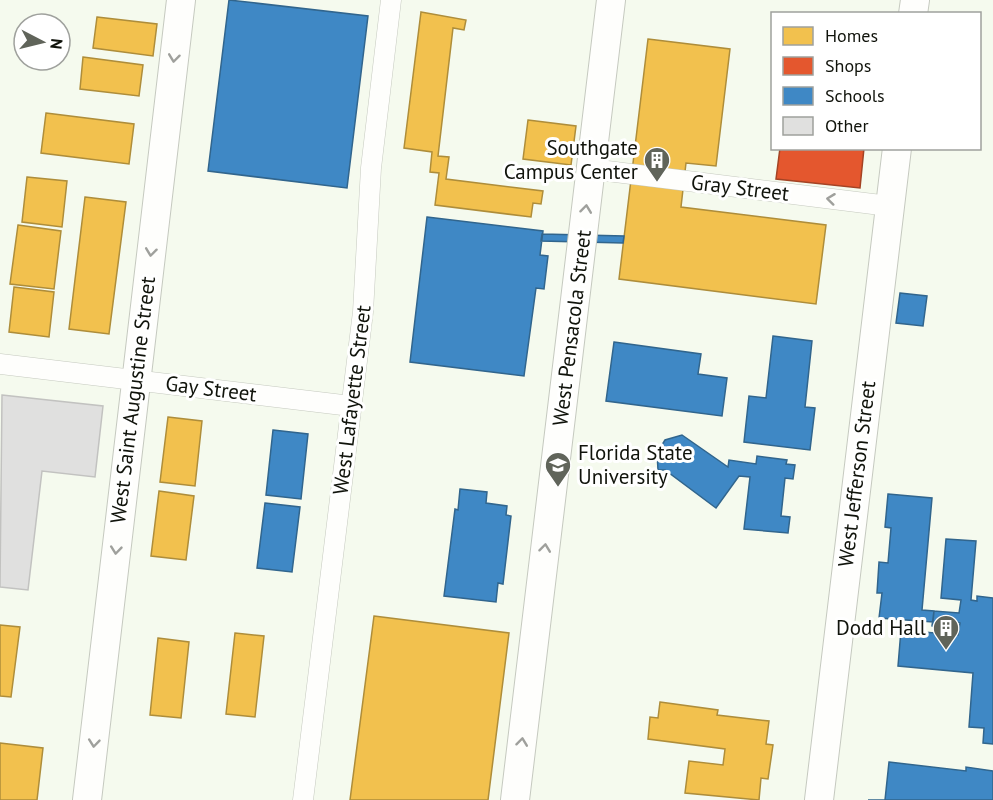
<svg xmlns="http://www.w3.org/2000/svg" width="993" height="800" font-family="'PT Sans',sans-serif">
	<rect width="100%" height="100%" fill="#f5faee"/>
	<path fill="#f2c14e" stroke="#ae8d3a" stroke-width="1.5" d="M421 12 466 20 464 30 453 28 438 156 449 157 446 179 543 191 541 204 533 203 531 217 435 205 439 173 430 172 432 152 404 148Z
		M97 17 157 24 153 56 93 48Z
		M648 39 730 49 716 166 686 163 681 207 826 225 816 304 619 279Z
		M83 57 143 65 139 96 80 89Z
		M46 113 134 124 129 164 41 153Z
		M528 120 576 126 571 165 523 159Z
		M27 177 67 181 62 227 22 222Z
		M85 197 126 202 109 334 69 329Z
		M18 225 61 231 54 289 10 284Z
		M14 287 54 292 49 337 9 332Z
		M168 417 202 421 195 486 160 482Z
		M159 491 194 496 186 560 151 556Z
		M374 616 509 633 488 800H350Z
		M0 625 20 627 11 697 0 696Z
		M235 633 264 636 255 717 226 714Z
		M158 638 189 642 181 718 150 715Z
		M660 702 718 710 717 715 769 721 766 744 773 745 768 779 761 778 759 800 685 793 689 761 723 765 725 749 648 739 650 717 658 718Z
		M0 743 43 748 37 800H0Z"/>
	<path fill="#e4572e" stroke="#a44324" stroke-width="1.5" d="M780 148H864L860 188 776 179Z"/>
	<path fill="#3f88c5" stroke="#31658d" stroke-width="1.5" d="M229 0 368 16 347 188 208 171Z
		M427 217 543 231 540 255 548 256 544 289 536 288 524 376 410 362Z
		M542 234 624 236 623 243 541 241Z
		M900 293 927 296 923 326 896 323Z
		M773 336 812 341 805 407 815 408 810 450 744 442 749 396 766 398Z
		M614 342 701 354 698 374 727 378 722 416 606 401Z
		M273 430 308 434 301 499 266 495Z
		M682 435 728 467 729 460 756 464 757 456 787 460 786 464 795 465 793 479 785 478 781 516 790 517 788 533 744 529 750 477 739 476 716 508 665 470H658L657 453 665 440Z
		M460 489 487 492 486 503 507 506 506 515 511 516 503 584 498 583 496 602 444 596 455 509 458 510Z
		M888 494 932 498 922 610 934 611 933 622 879 618 882 593H877L879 562 888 563 891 528 885 527Z
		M265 503 300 507 292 572 257 568Z
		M946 539 976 541 971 600 977 601V596L993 598V744L983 743 984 728 969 727 973 673 898 666 901 630 958 635 960 623 957 622 956 630 932 626 934 611 959 613 961 600 941 598Z
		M889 762 966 771V767L993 771V800H868H885Z"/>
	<path fill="#e0e0df" stroke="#c2c2c0" stroke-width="1.5" d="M2 395 103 406 95 477 42 471 28 590 0 587Z"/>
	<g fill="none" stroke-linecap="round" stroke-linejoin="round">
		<g stroke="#c5c9bf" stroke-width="21">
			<path id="street" d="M591 169 889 206
				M0 364 351 406
				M303 800 363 312 371 168 391 0"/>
		</g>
		<g stroke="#c5c9bf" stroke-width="30">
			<path id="secondary" d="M913 14 915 0
				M87 800 181 0
				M515 800 611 0
				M819 800 897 148"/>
		</g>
		<use href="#street" stroke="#fefefc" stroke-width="20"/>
		<use href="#secondary" stroke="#fefefc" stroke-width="28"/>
	</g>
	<defs><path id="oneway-chevron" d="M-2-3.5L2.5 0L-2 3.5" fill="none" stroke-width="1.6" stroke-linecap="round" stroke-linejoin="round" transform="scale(1.5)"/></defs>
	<g stroke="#9fa09c">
		<use href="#oneway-chevron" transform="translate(174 58) rotate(97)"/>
		<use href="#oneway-chevron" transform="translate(831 199) rotate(-173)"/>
		<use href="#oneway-chevron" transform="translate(586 209) rotate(-83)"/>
		<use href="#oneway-chevron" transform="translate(151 252) rotate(97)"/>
		<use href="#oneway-chevron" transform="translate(545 548) rotate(-83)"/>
		<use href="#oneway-chevron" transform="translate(116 550) rotate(96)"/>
		<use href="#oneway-chevron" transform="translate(522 742) rotate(-83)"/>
		<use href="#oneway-chevron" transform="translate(94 743) rotate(96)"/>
	</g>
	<defs>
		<g id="building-pin" transform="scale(1.35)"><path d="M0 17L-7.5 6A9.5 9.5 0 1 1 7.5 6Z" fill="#60645a" stroke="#fff"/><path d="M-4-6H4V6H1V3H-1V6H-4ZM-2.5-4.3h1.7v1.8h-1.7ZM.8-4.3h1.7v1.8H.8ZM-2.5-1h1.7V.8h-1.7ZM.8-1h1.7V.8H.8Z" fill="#fff"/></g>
		<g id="university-pin" transform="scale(1.35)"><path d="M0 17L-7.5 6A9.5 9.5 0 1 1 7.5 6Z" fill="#60645a" stroke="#fff"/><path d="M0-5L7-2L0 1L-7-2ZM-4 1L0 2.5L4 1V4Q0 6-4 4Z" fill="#fff"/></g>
	</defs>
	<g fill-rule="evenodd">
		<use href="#building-pin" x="657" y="160"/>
		<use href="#university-pin" x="558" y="465"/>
		<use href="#building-pin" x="946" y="628"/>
	</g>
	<g text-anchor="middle" stroke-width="6" stroke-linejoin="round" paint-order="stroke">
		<g font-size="21" fill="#10130b" stroke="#fff" text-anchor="end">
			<text x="638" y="155">Southgate<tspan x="638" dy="24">Campus Center</tspan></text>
			<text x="578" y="460" text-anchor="start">Florida State<tspan x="578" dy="24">University</tspan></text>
			<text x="926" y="635">Dodd Hall</text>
		</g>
		<g font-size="21" fill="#10130b" stroke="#fff">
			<text transform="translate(740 188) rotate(7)" y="7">Gray Street</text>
			<text transform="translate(572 328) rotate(-83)" y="7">West Pensacola Street</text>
			<text transform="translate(211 389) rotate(7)" y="7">Gay Street</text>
			<text transform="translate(133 400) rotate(-83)" y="7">West Saint Augustine Street</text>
			<text transform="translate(352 400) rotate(-83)" y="7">West Lafayette Street</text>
			<text transform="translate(857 474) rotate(-83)" y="7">West Jefferson Street</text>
		</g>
	</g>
	<rect x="771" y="12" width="210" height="138" fill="#ffffff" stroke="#9fa19d" stroke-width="1.5"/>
	<rect x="783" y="27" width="30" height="18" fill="#f2c14e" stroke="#9fa19d" stroke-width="1.5"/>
	<text x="825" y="42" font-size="18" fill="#10130b">Homes</text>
	<rect x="783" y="57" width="30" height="18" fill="#e4572e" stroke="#9fa19d" stroke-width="1.5"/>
	<text x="825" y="72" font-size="18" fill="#10130b">Shops</text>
	<rect x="783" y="87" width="30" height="18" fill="#3f88c5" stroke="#9fa19d" stroke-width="1.5"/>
	<text x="825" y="102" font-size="18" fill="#10130b">Schools</text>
	<rect x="783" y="117" width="30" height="18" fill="#e0e0df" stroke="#9fa19d" stroke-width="1.5"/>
	<text x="825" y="132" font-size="18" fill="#10130b">Other</text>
	<g transform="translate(42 42) rotate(97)"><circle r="28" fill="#ffffff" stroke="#9fa19d" stroke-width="1.5"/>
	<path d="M0-4.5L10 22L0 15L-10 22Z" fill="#60645a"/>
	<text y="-9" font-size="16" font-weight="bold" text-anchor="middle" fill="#10130b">N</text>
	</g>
</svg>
